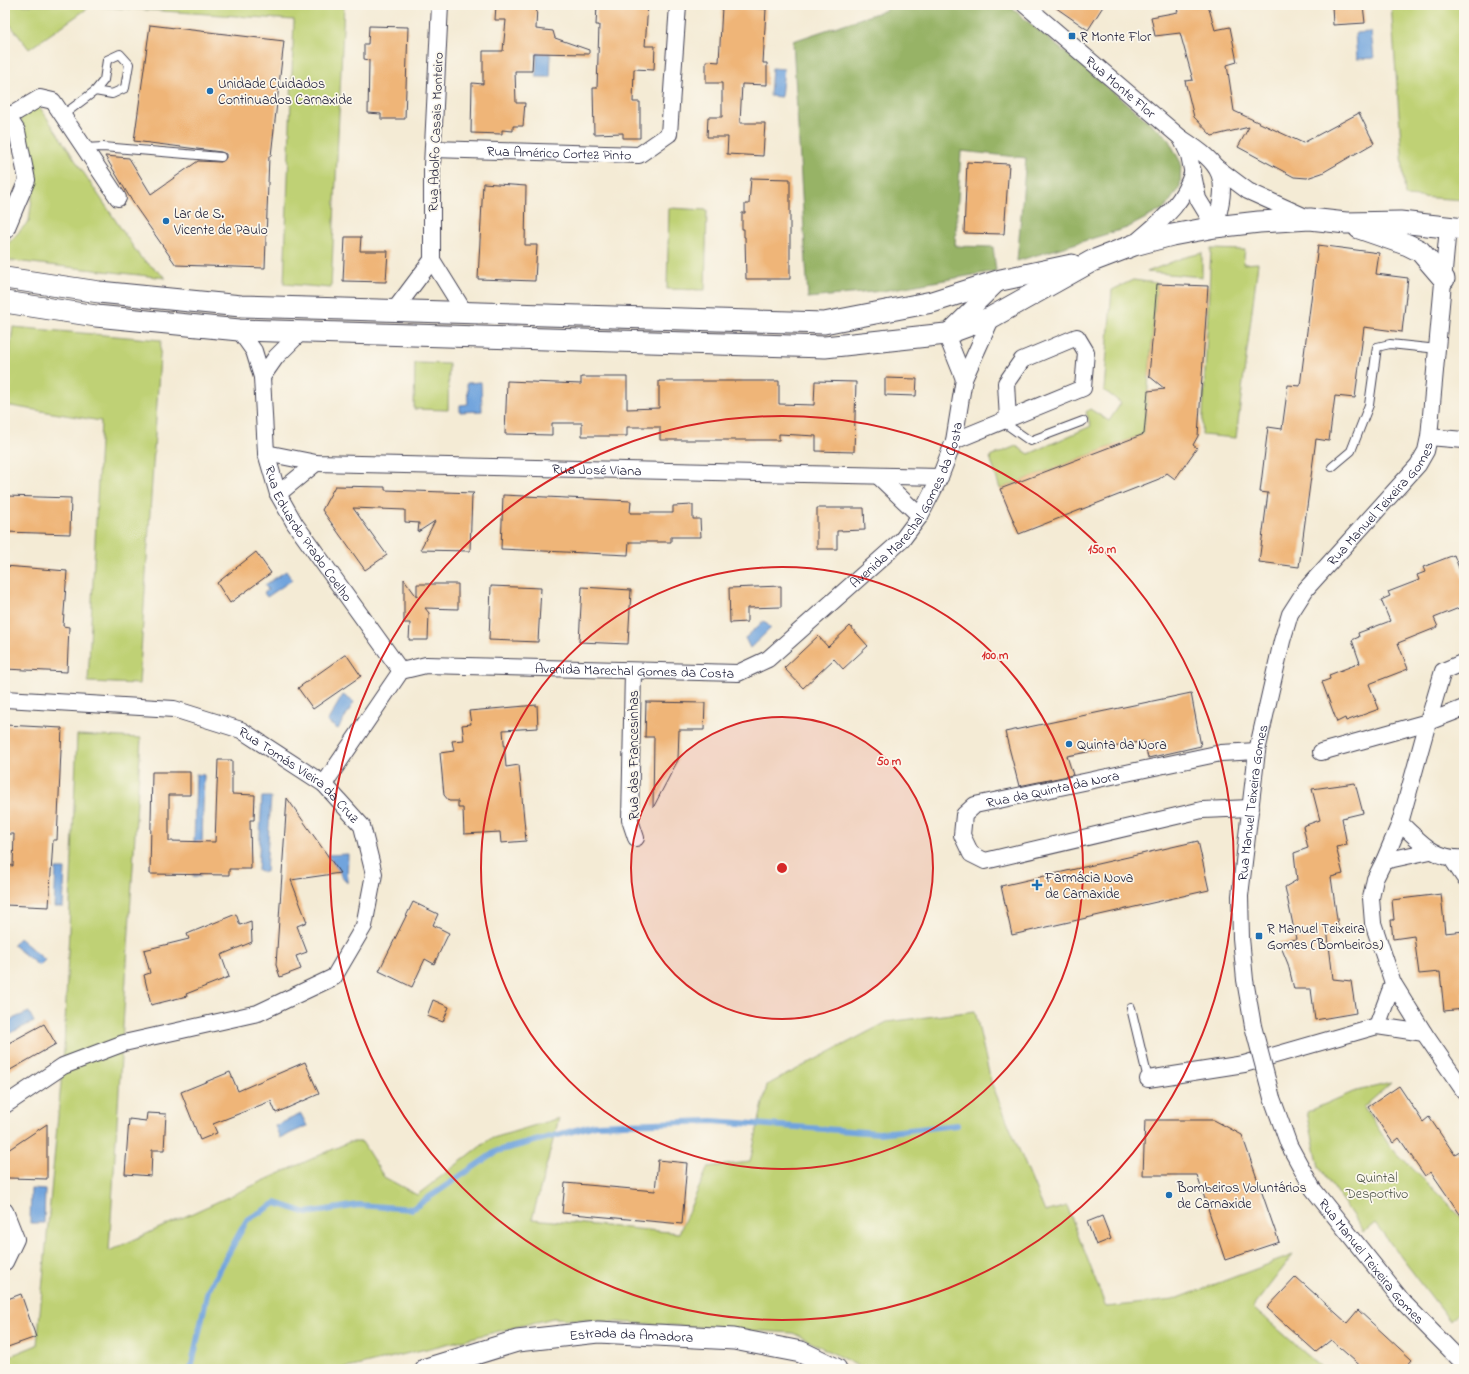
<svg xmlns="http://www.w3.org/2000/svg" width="1469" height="1374" font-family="'Indie Flower',sans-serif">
	<rect width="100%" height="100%" fill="#fbf7ec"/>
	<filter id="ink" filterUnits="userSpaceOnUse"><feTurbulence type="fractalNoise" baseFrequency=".025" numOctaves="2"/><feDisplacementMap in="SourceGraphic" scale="8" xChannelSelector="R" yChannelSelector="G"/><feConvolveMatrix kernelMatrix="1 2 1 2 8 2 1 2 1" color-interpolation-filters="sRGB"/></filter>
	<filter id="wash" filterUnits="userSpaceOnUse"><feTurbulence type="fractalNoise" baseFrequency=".012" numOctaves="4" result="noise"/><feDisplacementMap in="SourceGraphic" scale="16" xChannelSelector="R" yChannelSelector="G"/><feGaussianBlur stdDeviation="0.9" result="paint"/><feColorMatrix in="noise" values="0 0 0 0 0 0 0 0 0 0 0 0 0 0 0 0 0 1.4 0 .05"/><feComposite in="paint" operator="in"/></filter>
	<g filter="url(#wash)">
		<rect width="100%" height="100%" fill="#f4ebd5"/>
		<path fill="#bfd174" stroke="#707a58" d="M5 5H344L331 288 284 284 294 20 91 6 29 49 5 18Z
			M1391 5H1464V200L1405 196Z
			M39 106 140 257 166 278 5 260V247L29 221 36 169 20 118Z
			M669 208 707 210 705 290 667 289Z
			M1211 249 1245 250 1243 264 1258 263 1236 438 1202 435Z
			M1202 253V277L1147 272 1182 258Z
			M1133 280 1157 283 1144 434 1000 489 990 457 1016 446 1029 454 1091 426 1086 412 1090 409 1109 421 1121 403 1104 390 1112 290Z
			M13 327 161 340 139 684 88 682 101 421 5 405V387Z
			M415 363 449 364 448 410 414 409Z
			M77 735 141 738 109 1251 349 1142H362L384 1177 417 1195 490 1139 559 1118 532 1219 679 1233 708 1167 750 1162 767 1085 887 1022 975 1011 991 1082 1045 1212 1067 1206 1106 1307 1173 1300 1293 1255 1253 1307 1323 1369H864L793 1333 553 1318 352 1367 334 1369H5V1358L37 1345 64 1050Z
			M1391 1083 1364 1107 1389 1145 1464 1220V1305L1450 1321 1375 1223 1364 1232 1319 1167 1307 1112 1353 1092Z"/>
		<path fill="#97b366" stroke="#5c6a50" d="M885 5H1008L1167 137 1181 163 1180 187 1165 208 1127 228 1017 261 1026 158 961 151 955 246 993 247 996 271 882 291 808 298 793 41 886 10Z"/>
		<path fill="#71a4dd" stroke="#4a638c" d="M1371 32 1374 58 1357 59 1355 33Z
			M549 51V55H551L550 77H536L537 53Z
			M772 68 784 69 781 97 770 96Z
			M481 382 482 411 460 412V405L468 404 467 383Z
			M286 571 292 580 267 597 264 593 268 590 265 585Z
			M764 621 771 628 750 648 745 638Z
			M343 695 354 702 338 729 327 722Z
			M196 774 204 775 201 876H193Z
			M262 797H271L266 872 258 871Z
			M348 854 347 883 327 855Z
			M56 869H65L63 907H54Z
			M19 938 45 960 39 966 13 945Z
			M29 1012 34 1022 10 1033 5 1022Z
			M301 1114 307 1126 280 1138 275 1126Z
			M31 1189 45 1190 44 1223H30Z"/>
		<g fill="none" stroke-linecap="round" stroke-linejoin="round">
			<path stroke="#71a4dd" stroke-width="6" d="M191 1369 208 1290 247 1220 276 1203 307 1213 358 1205 412 1209 497 1151 595 1125 712 1121 879 1133 957 1125"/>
		</g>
		<g id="blocks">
			<path fill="#efb578" d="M496 5H537L536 29 553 31 555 38 589 50V54L533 53 532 71H515L516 103H525L523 126H513V131L502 130V134L471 133 472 83 483 84V51H503L506 20H495Z
				M597 5H648L645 46H655L654 70 634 69 633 102H640V138H623V133L594 134 593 88H597L599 25H596Z
				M1052 5H1104L1088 30Z
				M1176 5H1208L1215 30 1230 27 1237 62 1227 65 1234 111 1303 143 1359 113 1374 143 1322 173 1307 178 1294 177 1238 147 1249 127 1212 136 1194 117 1185 81 1193 80 1180 33 1155 36 1151 17 1178 12Z
				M1332 5H1363L1365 23 1333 25Z
				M722 7 766 9 763 63H767V85L742 84 740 123H765L763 156 727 154 728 137H707L708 117H722V83H706V61L719 62Z
				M150 25 284 41 271 156H269L265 268 176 265 135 206 105 156 129 158 151 194 198 161 221 162 226 158V154L221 152 134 141Z
				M369 26 408 27 405 119H381V114L368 113 369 60 364 59V44H368Z
				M967 162 1009 164 1004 234 964 233Z
				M751 178 790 179V279H746L745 237H744V229H742V213H745V204H749Z
				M483 183 526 186 525 245H537L535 281 478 279Z
				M345 237H361L360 251H388L386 282 343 281Z
				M1318 245 1379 253 1376 274 1408 278 1402 332 1364 327 1355 398 1335 396 1329 441 1316 439 1299 567 1259 562 1268 493 1260 492 1268 427 1282 429 1288 385 1300 386Z
				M1157 284 1208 286 1198 436 1193 445 1197 448 1175 479 1167 473 1159 479 1019 534 1000 489 1144 434 1148 391 1165 389 1149 376Z
				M581 377H627V409L659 408V381H779V404L814 405 815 381 856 382 854 452 816 451V436L779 434V440H660V427H627V436H582V423H552V435L505 434 507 381 581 384Z
				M885 378 917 379 916 396 885 395Z
				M335 486 385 487V490L474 493 472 495 470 551 420 550 435 521 418 532 419 523 405 522V510L353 508 387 555 365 570 322 510Z
				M503 495 631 501 630 513H673V506L693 505V519H700L701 537H671V542H629L628 555 501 549Z
				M7 496 71 498 70 534 5 532Z
				M817 508H864L865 530 837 531V549H817Z
				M256 552 271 573 230 603 217 583Z
				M1454 555 1464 581V606L1434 618 1438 627 1398 643 1408 669 1369 684 1379 709 1346 721 1345 718 1337 722 1322 682 1330 679 1329 675 1360 663 1352 640 1359 637 1358 633 1390 621 1381 600 1390 596 1388 592 1419 580 1417 575 1425 572 1423 567Z
				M5 566 67 571 63 626 69 627 67 672 5 669Z
				M404 579 417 597V584H458V609L425 608 429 613 428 640H409L410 623H404Z
				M491 586 541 588 538 642 489 640Z
				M781 586V607L747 608V622L730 623 729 588Z
				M582 587 631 590 628 644 579 642Z
				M850 626 868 646 843 669 834 659 803 688 784 668 818 636 828 647Z
				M346 654 361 676 313 709 298 688Z
				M1191 693 1201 746 1148 758 1144 741 1067 756 1073 775 1019 786 1005 732Z
				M646 702 705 703 704 730H679L678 760 653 808 654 737H645Z
				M537 705 538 728 503 730 506 767 519 765 526 841 501 843 500 832 464 834 463 808H458V801H449L444 795 440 753 454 751 452 741 464 740 462 725 471 724 469 711Z
				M5 725 62 728 57 840H53L49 907 5 905V865L13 866 14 834H5Z
				M218 760H232V794L255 795 254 820H250L251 869H229V875L150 874 152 772H190V795H169V841L215 842Z
				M1355 783 1363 813 1342 818 1347 845 1336 847 1343 874 1331 877 1338 926 1327 928 1333 979 1351 981 1356 1013 1315 1020 1311 989H1294L1288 964 1279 942 1296 939 1285 887 1297 880 1294 853 1308 848 1303 826 1320 820 1312 789Z
				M287 798 340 873 291 880 307 922 297 926 307 952 296 956 301 969 280 977 276 965Z
				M1198 841 1209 890 1012 935 1001 886Z
				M1441 894 1445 933 1464 931V1009L1444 1011 1440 972 1419 974 1414 936 1393 939 1391 920H1394L1392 900Z
				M413 902 438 914 433 925 449 933 434 964 425 959 412 987 379 971Z
				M236 914 240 925 251 921 252 942 221 955 229 977 186 994 187 996 151 1005 144 975 150 973 144 950 189 939 187 934Z
				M433 1000 449 1007 443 1022 427 1016Z
				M44 1024 56 1044 5 1073V1045Z
				M305 1062 319 1094 276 1113 271 1101 213 1124 217 1133 200 1140 181 1092 230 1072 238 1091Z
				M1399 1086 1423 1122 1429 1117 1455 1155 1464 1149V1220L1431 1172 1425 1176 1399 1138 1393 1143 1368 1107Z
				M147 1113 166 1114 164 1150H152L151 1176 125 1174 129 1119 146 1121Z
				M1145 1120H1214L1242 1135 1279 1242 1225 1260 1197 1175H1143Z
				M47 1124V1179L8 1178 5 1167V1152Z
				M658 1160 687 1163 682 1224 562 1213 565 1183 655 1191Z
				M1102 1216 1111 1239 1096 1245 1087 1222Z
				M1296 1277 1347 1323 1358 1310 1412 1360 1404 1369H1364L1331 1340 1316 1352 1267 1308Z
				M21 1294 36 1337 5 1348V1300Z"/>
		</g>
	</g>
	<g filter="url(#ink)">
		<use href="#blocks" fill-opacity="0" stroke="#424052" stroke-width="1"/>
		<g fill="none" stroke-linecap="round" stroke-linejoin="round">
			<g stroke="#424052" stroke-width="10">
				<path id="service" d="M63 115 95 91 104 80 107 60 120 54 129 64 125 88 112 94 95 91
					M85 148 103 147 221 157
					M1003 422 1030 441 1083 421
					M1332 467 1351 451 1369 405 1377 347 1390 344 1438 349
					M1131 1008 1148 1079"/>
			</g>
			<g stroke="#424052" stroke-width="18">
				<g id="minor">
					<path d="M440 5 432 166V260L465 313"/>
					<path id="s1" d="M1025 5 1181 138C1224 166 1229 177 1215 227"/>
					<path d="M5 112 17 131 27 180 5 232"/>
					<path d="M8 117 40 98 53 101 118 198"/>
					<path d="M1181 138 1189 155 1198 199 1215 227"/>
					<path id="s2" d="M433 149 639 155 669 134 678 5"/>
					<path d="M1216 167 1248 191 1310 219"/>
					<path d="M1134 244C1161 220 1182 207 1193 171"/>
					<path d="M393 312 432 260"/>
					<path id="s3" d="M239 330 254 351 262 377 266 453 278 494 295 524 401 671"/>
					<path d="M262 377 276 357 300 333"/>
					<path d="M964 379 946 334 1000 281"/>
					<path d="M1429 437 1464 440"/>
					<path d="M954 441 1083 388 1086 352 1077 337 1022 360 1006 383 1008 420"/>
					<path id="s4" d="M266 453 316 463 940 477"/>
					<path d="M878 476 920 516"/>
					<path d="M278 494 316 463"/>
					<path d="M1464 662 1443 671 1428 722 1464 708"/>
					<path d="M633 671 630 820 636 838"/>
					<path id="s5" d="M5 699 174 709 241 730 324 784 362 826 374 874 364 926 334 977 258 1013 124 1043 63 1066 5 1105"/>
					<path d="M1428 722 1400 823C1420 841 1435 861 1464 858"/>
					<path d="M1321 752 1428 722"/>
					<path id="s6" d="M324 784 401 671 426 665 738 673 768 659 902 540 920 516 940 477 954 441 964 379 992 317"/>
					<path id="s7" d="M1251 808 1202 810 985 861 971 854 962 835 964 815 975 805 1221 753 1257 751"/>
					<path d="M1400 823 1384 861 1375 879 1371 898 1373 923 1393 983 1424 1033 1464 1091"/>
					<path d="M1452 859 1464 877"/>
					<path d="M1384 861 1430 851"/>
					<path id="s8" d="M1253 1026 1245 980 1241 938 1240 896 1257 751 1282 641 1290 614 1306 589 1418 465 1426 451 1429 437 1448 227"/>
					<path d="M1377 1026 1393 983"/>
					<path d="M1148 1079 1244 1064 1377 1026 1424 1033"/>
					<path id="s9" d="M1272 1098 1289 1145 1313 1189 1404 1303 1464 1364"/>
					<path d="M5 1211 16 1239 5 1262"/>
				</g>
			</g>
			<g stroke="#424052" stroke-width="23">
				<g id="tertiary">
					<path d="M1359 228 1408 245 1420 251 1444 279"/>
					<path d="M5 278 99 292 241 306 824 323 932 302 1001 280 1072 265"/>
					<path d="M5 302 96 316 239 330 825 347 946 334 992 317 1092 261 1134 245 1172 235 1215 227 1259 222 1310 219 1346 223 1400 222 1464 229"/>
					<path id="s10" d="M426 1369 517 1341 598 1332 734 1339 801 1352 836 1369"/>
				</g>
			</g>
			<use href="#service" stroke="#fff" stroke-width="8"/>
			<use href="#minor" stroke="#fff" stroke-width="16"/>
			<use href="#tertiary" stroke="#fff" stroke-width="21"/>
			<g stroke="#424052" stroke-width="18" stroke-linecap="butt">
				<path id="minor-bridge" d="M1253 1026 1272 1098"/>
			</g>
			<use href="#minor-bridge" stroke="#fff" stroke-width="16"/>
		</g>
	</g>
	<circle cx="782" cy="868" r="151" fill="#d62828" fill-opacity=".12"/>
	<g fill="none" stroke="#d62828" stroke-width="2">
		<circle cx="782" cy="868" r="151"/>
		<circle cx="782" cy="868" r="301"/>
		<circle cx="782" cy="868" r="452"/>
	</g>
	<g fill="#1f6fb2" stroke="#fbf7ec" stroke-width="1.5">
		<rect x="1068" y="32" width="8" height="8" rx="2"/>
		<circle cx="210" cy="91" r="4"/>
		<circle cx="166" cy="221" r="4"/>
		<circle cx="1069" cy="744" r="4"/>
		<path d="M1035 879h4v4h4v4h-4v4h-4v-4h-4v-4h4z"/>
		<rect x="1255" y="932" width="8" height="8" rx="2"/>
		<circle cx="1169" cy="1195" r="4"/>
	</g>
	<g text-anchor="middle" stroke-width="3.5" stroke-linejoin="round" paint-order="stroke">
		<g font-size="14" fill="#22223b" stroke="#fbf7ec" text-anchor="start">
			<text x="1080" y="41">R Monte Flor</text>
			<text x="218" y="88">Unidade Cuidados<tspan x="218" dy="16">Continuados Carnaxide</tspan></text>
			<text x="174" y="218">Lar de S.<tspan x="174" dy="16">Vicente de Paulo</tspan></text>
			<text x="1077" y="749">Quinta da Nora</text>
			<text x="1045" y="882">Farmácia Nova<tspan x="1045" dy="16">de Carnaxide</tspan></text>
			<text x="1267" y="933">R Manuel Teixeira<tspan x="1267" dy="16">Gomes (Bombeiros)</tspan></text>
			<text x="1177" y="1192">Bombeiros Voluntários<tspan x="1177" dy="16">de Carnaxide</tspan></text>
		</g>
		<g font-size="14" fill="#22223b" stroke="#fbf7ec">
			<text dy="5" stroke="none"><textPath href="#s1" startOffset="126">Rua Monte Flor</textPath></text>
			<text transform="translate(435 132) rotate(-88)" y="5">Rua Adolfo Casais Monteiro</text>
			<text dy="5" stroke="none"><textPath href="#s2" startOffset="126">Rua Américo Cortez Pinto</textPath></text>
			<text dy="5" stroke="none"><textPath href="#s4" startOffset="332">Rua José Viana</textPath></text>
			<text dy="5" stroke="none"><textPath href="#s6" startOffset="719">Avenida Marechal Gomes da Costa</textPath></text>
			<text dy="5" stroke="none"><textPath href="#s8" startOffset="561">Rua Manuel Teixeira Gomes</textPath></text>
			<text dy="5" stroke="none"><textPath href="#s3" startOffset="221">Rua Eduardo Prado Coelho</textPath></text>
			<text dy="5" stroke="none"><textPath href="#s6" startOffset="371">Avenida Marechal Gomes da Costa</textPath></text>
			<text transform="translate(633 755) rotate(-90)" y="5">Rua das Francesinhas</text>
			<text dy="5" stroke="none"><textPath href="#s5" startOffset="313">Rua Tomás Vieira da Cruz</textPath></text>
			<text dy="5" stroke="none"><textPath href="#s7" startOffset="423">Rua da Quinta da Nora</textPath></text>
			<text dy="5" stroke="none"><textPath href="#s8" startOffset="225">Rua Manuel Teixeira Gomes</textPath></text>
			<text dy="5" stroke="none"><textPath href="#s9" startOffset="193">Rua Manuel Teixeira Gomes</textPath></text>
			<text dy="5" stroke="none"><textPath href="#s10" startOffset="210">Estrada da Amadora</textPath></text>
		</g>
		<g font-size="14" fill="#51574c" stroke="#fbf7ec">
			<text x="1377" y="1182">Quintal<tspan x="1377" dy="16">Desportivo</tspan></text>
		</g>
	</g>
	<circle cx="782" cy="868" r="6" fill="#d62828" stroke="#fbf7ec" stroke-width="2"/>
	<g font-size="12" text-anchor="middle" font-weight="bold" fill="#d62828" stroke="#fbf7ec" stroke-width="3.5" stroke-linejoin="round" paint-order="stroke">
		<text x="1102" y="553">150 m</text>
		<text x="995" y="659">100 m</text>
		<text x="889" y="765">50 m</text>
	</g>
	<rect width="1469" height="1374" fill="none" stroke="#fbf7ec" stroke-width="20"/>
</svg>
